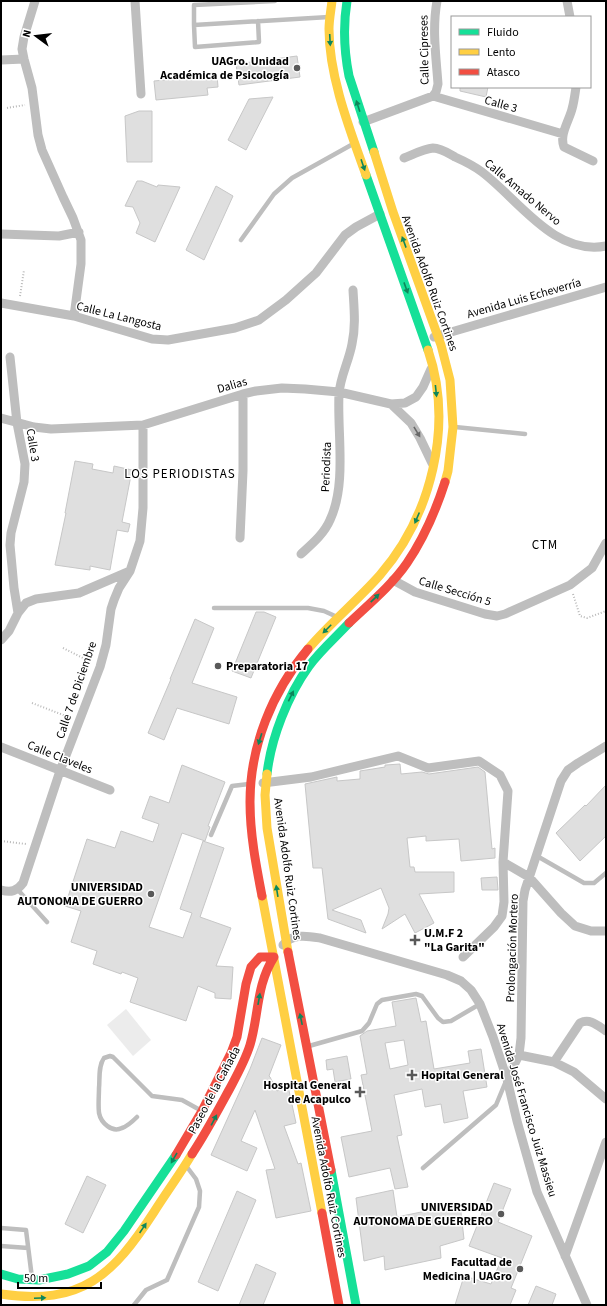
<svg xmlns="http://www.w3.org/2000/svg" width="607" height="1306" font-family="'Source Sans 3',sans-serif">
	<rect width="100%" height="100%" fill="#fff"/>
	<path fill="#ececec" d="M126 1009 151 1040 133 1056 107 1025Z"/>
	<path fill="#dfdfdf" stroke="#c7c7c7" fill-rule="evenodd" d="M297 56 300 77 239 85 236 64Z
		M217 75 218 87 207 88 208 95 156 100 154 81Z
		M460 87H488L486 97 460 91Z
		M273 97 246 150 228 140 249 99Z
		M139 111H152V162H127L125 116Z
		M137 181H142L157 187 158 185 180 187 155 242 136 233 140 223 133 207 125 206Z
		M216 186 233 196 204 260 186 250Z
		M75 461 93 464 92 469 113 473 114 466 132 470 122 522 130 524 128 532 117 530 110 570 90 566V570L55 565 66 513H65Z
		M256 612H264L276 617 251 678 232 671Z
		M195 619 214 628 192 683 237 697 229 724 177 708 164 740 148 733 171 679H170Z
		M400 764 401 774 422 772 429 774 478 767 485 772 492 849 495 848V858L461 861 459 839 426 841V836L407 838 410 867H414L415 872H454V892L419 894 434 923 415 933 405 914 382 929 388 914 389 908 381 888 332 910 361 920 366 933 328 919 322 868H313L305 784 337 777V781L360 779V771L385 767V765H386Z
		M182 765 225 782 208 826 210 827 205 841 182 833 149 927 183 938 192 913 180 909 203 841 224 848 200 917 231 928 216 966 233 967 231 999 215 998V993L198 986 186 1021 130 1002 138 978 122 972 121 974 93 964 97 951 71 942 81 911 65 906 87 839 115 848 121 831 153 842 159 824 142 818 150 796 169 803Z
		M606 785V836L580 861 556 833 585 805 586 806Z
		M497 877 498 890H482L481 878Z
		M416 998 421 1022 426 1021 434 1069 470 1063 468 1051 481 1049 487 1087 463 1091 468 1118 444 1123 441 1104 425 1107 422 1089 394 1095 402 1135 397 1136 408 1187 395 1189 390 1168 349 1177 341 1137 372 1131 361 1075 367 1074 360 1036 367 1031 396 1026 392 1002ZM404 1040 408 1065 390 1069 385 1043Z
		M262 1038 281 1045 269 1076 270 1077 277 1091 288 1086 296 1123 284 1126 298 1164 301 1163 311 1211 276 1218 266 1170 275 1169 255 1110 241 1141 257 1148 247 1171 211 1155 250 1069Z
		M347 1056 351 1079 335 1082 333 1069 327 1070 326 1060Z
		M87 1176 106 1185 83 1233 65 1224Z
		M494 1183 511 1189 498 1222 532 1236 511 1288 516 1290 510 1305H455L464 1276 491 1284 502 1258 469 1246Z
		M393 1190 397 1217 460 1204 464 1239 440 1246 441 1258 385 1270 384 1256 364 1261 356 1198Z
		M237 1191 256 1200 218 1291 198 1282Z
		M256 1264 276 1273 263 1305H239Z
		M536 1286 556 1294 552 1305H528Z"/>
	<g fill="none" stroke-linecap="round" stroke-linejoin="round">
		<path stroke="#b9b9b9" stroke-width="2" stroke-dasharray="1 2" stroke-linecap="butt" d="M7 108 25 105
			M20 296 24 270
			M573 594 580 616 587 618 606 611
			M63 648 91 662
			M32 703 71 718
			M1 841 26 844"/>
		<path stroke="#bebebe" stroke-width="4.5" d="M258 21 259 42 195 47 194 25 329 17
			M194 25V5L275 1
			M241 240 274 194 292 178 353 144
			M455 427 525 434
			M214 608H308L324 611 335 616
			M211 835 232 786 249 784
			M537 856 584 883H594L606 873
			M18 890 47 922
			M309 1046 362 1031 369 1023 377 1004 382 1000 416 994 422 996 438 1018 443 1022 451 1021 480 1004
			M137 1117C133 1121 128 1126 122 1128 112 1133 101 1123 99 1113 98 1105 99 1096 99 1088 100 1079 98 1066 104 1058L110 1056 113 1057 152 1096 182 1100 200 1110
			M423 1168 496 1105 506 1081
			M1 1228 26 1230 32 1278
			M1 1246 28 1248
			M134 1305 146 1290 167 1280 199 1207 200 1191 196 1179 187 1167"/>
		<path stroke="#bebebe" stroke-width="9" d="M35 1 24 37 22 49 24 59 32 88 38 135 42 150 63 197 73 218 81 240V264L74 316
			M135 1 141 94
			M567 1 570 17
			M1 60 24 59
			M576 87C575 94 574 102 572 109 569 121 559 135 564 147L593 161
			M433 96 563 134
			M363 122 433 96 436 92 438 84C436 56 432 29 437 1
			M404 158C412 155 423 149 433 148 441 148 448 153 455 157 464 161 474 166 482 172 519 200 554 256 606 246
			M1 234 59 236 79 232
			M1 303 74 316 152 339 168 340 235 328 259 320 286 300 316 273 345 235 356 227 380 214
			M434 337 606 287
			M10 357 17 423 25 464 24 482 11 533 10 545 14 588 18 613
			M391 404 411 423 420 438 432 463
			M1 418 34 427 51 429 143 425 243 394 256 391 282 388 305 389 339 392 391 404 405 403 416 397 423 387 431 369
			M240 538 243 471V394
			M301 554C312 544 324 534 330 520 347 484 337 433 339 394 340 377 349 361 352 344 356 326 354 308 353 290
			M393 580 415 592 485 614 497 616 505 614 570 585 592 568 606 543
			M1 640 9 631 18 613 26 603 36 599 79 593 130 571
			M1 747 110 790
			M263 783 311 777 398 756 428 768 479 761 500 775 508 791 503 862 504 902 502 916 494 927 463 957
			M503 862 529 877 561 913 575 926 591 931H606
			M1 890C11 893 17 891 23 883L60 771 100 667 106 645 111 609 114 600 119 588 130 571 140 541 143 508V425
			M283 945C292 933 308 936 320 938L447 975 461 981 471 990 480 1004 493 1037 507 1079 517 1121 537 1192 587 1305
			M519 1055 554 1062 574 1072 606 1099
			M554 1062 580 1023C590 1018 597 1025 606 1031
			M507 1079 519 1055 521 1038 523 901 525 890 561 781 568 770 578 763 606 746
			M565 1256 606 1142"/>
		<path stroke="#16e098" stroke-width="9" d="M347 1C343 26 344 51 349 76L374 152
			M366 175 428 350
			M267 774C271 738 288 695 309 666 321 650 336 637 349 623
			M331 1170 356 1305
			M1 1274 18 1279 39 1280 68 1274 89 1266 107 1252 124 1231 176 1155"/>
		<path stroke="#ffcf43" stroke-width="9" d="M332 1C331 10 329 20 329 29 329 77 350 130 366 175
			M374 152 393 212 441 345 450 380 453 427 448 471 445 482
			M308 649C330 623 357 601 380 575 431 516 454 426 428 350
			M267 774 265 795 267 828 288 952
			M262 896 322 1213
			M1 1294C82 1306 113 1275 154 1212 166 1193 180 1174 192 1154"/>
		<path stroke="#f24e42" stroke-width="9" d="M349 623C369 604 392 585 407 563 424 538 436 510 445 482
			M262 896C256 865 250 834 250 802 250 746 272 692 308 649
			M288 952 331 1170
			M192 1154C206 1133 217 1112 229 1090 237 1075 245 1061 250 1045 259 1015 256 985 274 957
			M176 1155 202 1111 231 1053 237 1037 246 984 251 967 260 957H274
			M322 1213 339 1305"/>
	</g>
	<defs><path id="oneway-solid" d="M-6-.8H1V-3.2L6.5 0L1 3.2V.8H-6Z"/></defs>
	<g fill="#0d865b">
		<use href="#oneway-solid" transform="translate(330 40) rotate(87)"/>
		<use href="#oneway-solid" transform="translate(358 106) rotate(-108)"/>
		<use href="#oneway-solid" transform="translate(363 165) rotate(71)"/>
		<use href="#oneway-solid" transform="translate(404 242) rotate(-110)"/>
		<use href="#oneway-solid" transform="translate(406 288) rotate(70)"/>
		<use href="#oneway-solid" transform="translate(436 391) rotate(84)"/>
		<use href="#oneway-solid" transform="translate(417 518) rotate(113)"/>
		<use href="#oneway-solid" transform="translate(375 598) rotate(-44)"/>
		<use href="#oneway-solid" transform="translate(327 629) rotate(135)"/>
		<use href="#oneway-solid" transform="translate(291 696) rotate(-64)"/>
		<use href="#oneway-solid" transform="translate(260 739) rotate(107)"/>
		<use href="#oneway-solid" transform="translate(277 891) rotate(-99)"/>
		<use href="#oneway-solid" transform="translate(259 999) rotate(-80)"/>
		<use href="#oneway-solid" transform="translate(301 1019) rotate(-102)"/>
		<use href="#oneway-solid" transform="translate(214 1120) rotate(-62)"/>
		<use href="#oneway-solid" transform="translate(174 1158) rotate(120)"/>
		<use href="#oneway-solid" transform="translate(143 1228) rotate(-56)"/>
		<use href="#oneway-solid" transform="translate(40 1298) rotate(-2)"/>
	</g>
	<use fill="#686868" href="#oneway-solid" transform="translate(417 432) rotate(59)"/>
	<g fill="#595959" stroke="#fff" stroke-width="1.5">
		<circle cx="297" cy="68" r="4"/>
		<circle cx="218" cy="666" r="4"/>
		<circle cx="151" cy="894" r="4"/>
		<path d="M413 934h4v4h4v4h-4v4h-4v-4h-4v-4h4z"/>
		<path d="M410 1069h4v4h4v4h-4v4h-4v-4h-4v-4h4z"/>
		<path d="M358 1086h4v4h4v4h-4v4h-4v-4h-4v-4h4z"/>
		<circle cx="501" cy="1214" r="4"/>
		<circle cx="520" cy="1269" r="4"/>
	</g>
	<g text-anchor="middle" stroke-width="3" stroke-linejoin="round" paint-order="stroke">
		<g font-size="12" fill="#000" stroke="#fff">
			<text transform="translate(424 50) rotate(-91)" y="4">Calle Cipreses</text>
			<text transform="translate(501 104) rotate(16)" y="4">Calle 3</text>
			<text transform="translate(523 192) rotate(40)" y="4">Calle Amado Nervo</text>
			<text transform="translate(430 283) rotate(70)" y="4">Avenida Adolfo Ruiz Cortines</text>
			<text transform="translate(524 298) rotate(-16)" y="4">Avenida Luis Echeverría</text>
			<text transform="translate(119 316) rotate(14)" y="4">Calle La Langosta</text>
			<text transform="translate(232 385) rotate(-16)" y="4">Dalias</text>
			<text transform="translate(33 445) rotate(81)" y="4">Calle 3</text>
			<text transform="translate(326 467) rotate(-88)" y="4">Periodista</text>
			<text transform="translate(455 591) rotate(17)" y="4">Calle Sección 5</text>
			<text transform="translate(76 690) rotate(-71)" y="4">Calle 7 de Diciembre</text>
			<text transform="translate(60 757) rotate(22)" y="4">Calle Claveles</text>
			<text transform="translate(288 869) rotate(82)" y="4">Avenida Adolfo Ruiz Cortines</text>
			<text transform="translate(512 948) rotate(-88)" y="4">Prolongación Mortero</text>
			<text transform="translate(214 1090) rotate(-62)" y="4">Paseo de la Cañada</text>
			<text transform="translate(527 1110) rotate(73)" y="4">Avenida José Francisco Juiz Massieu</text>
			<text transform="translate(329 1187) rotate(79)" y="4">Avenida Adolfo Ruiz Cortines</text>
		</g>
		<g font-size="12" font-weight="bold" fill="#000" stroke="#fff" text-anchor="end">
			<text x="289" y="65">UAGro. Unidad<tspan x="289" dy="14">Académica de Psicología</tspan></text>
			<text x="226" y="670" text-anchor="start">Preparatoria 17</text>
			<text x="143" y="891">UNIVERSIDAD<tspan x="143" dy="14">AUTONOMA DE GUERRO</tspan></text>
			<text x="424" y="937" text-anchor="start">U.M.F 2<tspan x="424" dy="14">"La Garita"</tspan></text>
			<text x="421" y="1079" text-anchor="start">Hopital General</text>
			<text x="351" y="1089">Hospital General<tspan x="351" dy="14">de Acapulco</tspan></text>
			<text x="493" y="1211">UNIVERSIDAD<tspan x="493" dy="14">AUTONOMA DE GUERRERO</tspan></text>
			<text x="512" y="1266">Facultad de<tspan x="512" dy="14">Medicina | UAGro</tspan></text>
		</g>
		<g font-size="13" letter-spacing="1" fill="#000" stroke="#fff">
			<text x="180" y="478">LOS PERIODISTAS</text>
			<text x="545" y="549">CTM</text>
		</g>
	</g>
	<rect width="607" height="1306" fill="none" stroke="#000000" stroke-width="4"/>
	<rect x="451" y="16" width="140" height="72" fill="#ffffff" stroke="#999999"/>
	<rect x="459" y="29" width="20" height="6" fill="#16e098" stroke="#999999"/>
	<text x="487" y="36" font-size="12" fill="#000000">Fluido</text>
	<rect x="459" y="49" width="20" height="6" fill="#ffcf43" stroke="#999999"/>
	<text x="487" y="56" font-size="12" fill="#000000">Lento</text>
	<rect x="459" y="69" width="20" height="6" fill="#f24e42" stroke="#999999"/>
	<text x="487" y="76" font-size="12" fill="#000000">Atasco</text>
	<g transform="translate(36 36) rotate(285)" stroke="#ffffff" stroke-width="3" paint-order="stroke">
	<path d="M0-3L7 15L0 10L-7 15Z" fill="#000000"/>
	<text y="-6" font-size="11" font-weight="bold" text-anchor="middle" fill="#000000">N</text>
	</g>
	<path d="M18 1282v6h83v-6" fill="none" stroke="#000000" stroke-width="2"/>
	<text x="24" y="1282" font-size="12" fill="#000000" stroke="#ffffff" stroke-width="3" paint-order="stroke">50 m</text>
</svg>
